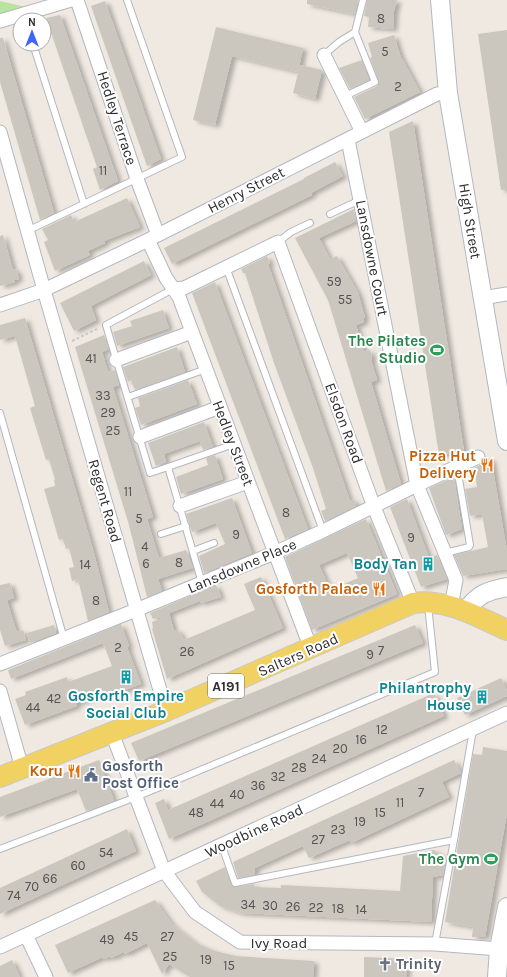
<svg xmlns="http://www.w3.org/2000/svg" width="507" height="977" font-family="Karla,sans-serif">
	<defs>
		<filter id="shadow"><feDropShadow dx="4.5" dy="2.5" stdDeviation="2" flood-color="#0004"/></filter>
	</defs>
	<rect width="100%" height="100%" fill="#efe9e1"/>
	<path fill="#b6e59e" d="M0 1 30 8 0 17Z"/>
	<path fill="#cbc7bf" fill-rule="evenodd" filter="url(#shadow)" d="M307 0H358L355 14 307 4Z
		M367 0H397L394 11 393 29 368 27 369 17 364 16Z
		M105 1 161 159 147 166 91 6Z
		M60 15 118 181 100 190 93 169 97 167 46 18Z
		M216 27 303 48 298 72 232 56 215 125 193 120Z
		M507 30V190H501L478 34Z
		M394 35 400 55 420 92 365 119 354 97 377 86 379 82 370 58 372 57 368 43Z
		M0 38H3L54 213 40 220 0 82Z
		M362 60 369 80 350 89 339 68Z
		M300 65 322 70 315 99 293 93Z
		M413 121 464 451 439 455 389 132Z
		M335 162 343 176 311 193 312 195 172 264 164 248 304 179V178Z
		M127 198 140 227 104 241 105 243 88 251 90 255 55 271 44 242 48 240 42 229 71 215 74 222Z
		M354 209 356 221 319 238 330 259 337 256 358 293 365 318H363L364 322 356 325 364 352 370 350 372 359 371 360 377 380 371 382 401 484 386 491 328 300 295 238Z
		M3 235 13 270 16 269 19 279 14 280 15 282 0 286V236Z
		M267 256 270 263 268 264 350 501 354 499 356 506 325 521 321 511 326 509 313 468 274 363 245 273H243L241 269Z
		M144 261 151 275 91 306 96 320 74 331 60 303Z
		M215 282 308 529 285 539 192 293Z
		M163 310 169 328 117 346 113 332 132 326 130 321Z
		M25 318 94 553 109 612 88 621 78 579 72 581 69 568 74 567 69 548 66 549 63 539 59 540 44 489 55 486 54 480H55L49 459 46 460 30 408 35 406 15 336 0 340V325Z
		M104 335 109 349 102 352 108 372 115 370 119 385 113 387 153 517 147 519 159 558 186 550 193 568 158 579 162 591 147 597 129 525 75 347Z
		M177 347 185 372 135 390 131 380 128 382 123 367Z
		M188 380 197 404 141 425 135 408 140 406 138 398Z
		M204 422 213 447 203 450 200 441 164 454 166 462 156 466 148 443Z
		M215 455 223 479 181 494 176 477 208 465 206 458Z
		M491 458 507 551V569L463 576 454 555 488 547 482 514 470 516 465 489 477 487 474 468 482 464 486 459Z
		M454 477 462 529 446 535 429 488Z
		M232 498 252 553 204 573 199 556 225 544 216 523 192 532 186 514Z
		M407 499 429 558 437 555 447 579 421 587 390 507Z
		M366 519 397 594 312 630 285 557ZM347 553 358 578 330 590 319 565Z
		M261 577 283 628 167 679 152 629 153 628 152 622 161 619 160 617 153 619 150 613 216 585 221 597 201 603 200 601 169 613 174 631 178 630 184 640 255 610 244 584Z
		M10 583 14 598 7 600 10 611 17 632 23 630 26 640 5 646 0 630V585Z
		M121 624 129 646 127 647 141 684 120 692 118 688 76 703 77 706 25 725 15 699 26 695 25 692 67 677 68 682 112 666 103 643 11 679 8 670Z
		M54 625 56 633 30 643 27 633Z
		M415 625 423 643 139 761 131 743Z
		M501 678 507 691V696L465 715 457 698Z
		M434 693 444 716 169 839 155 803 164 799 168 810Z
		M483 747 507 751V813L485 937H472L473 927 445 922 473 754 482 755Z
		M99 760 114 801 86 811 77 789 0 817V797Z
		M454 760 461 773 442 782 449 797 351 843 350 840 309 858 303 846 255 868 254 875 238 878 233 862Z
		M127 829 136 851 0 914V888Z
		M434 850 446 859 443 875 433 877 431 922 241 913 220 906 202 892 196 881 225 867 231 884 234 887 254 884V887L281 888V885L400 891 403 856Z
		M155 900 172 924 196 943 215 951 236 956 314 961 313 977H190L169 964 162 974 147 943 125 954 124 952 111 958 110 956 104 959 103 957 68 973 55 945Z
		M364 957 407 959 406 977H364Z
		M12 960 20 977H0V966Z"/>
	<g fill="none" stroke-linecap="round" stroke-linejoin="round">
		<g stroke="#b4b7c1" stroke-width="8">
			<path id="lane" d="M33 44 84 204
				M324 55 339 42 355 32 363 0
				M345 96 375 82 355 32
				M330 214 360 200
				M27 231 182 157 127 0
				M278 242 291 232 310 223
				M226 267 323 531
				M173 289 106 325 150 473 168 467 202 583
				M128 397 206 369
				M0 413 64 639
				M168 467 234 444
				M161 534 186 526
				M193 551 214 543
				M445 553 469 547 470 545 457 467
				M222 846 235 883 454 840 473 730
				M0 849 136 797 435 672 428 605
				M435 944 454 840"/>
		</g>
		<g stroke="#b4b7c1" stroke-width="15">
			<path id="street" d="M77 0 137 179 158 235
				M0 21 71 0
				M324 55 362 132
				M0 132 44 290 166 711
				M348 140 417 485 456 580 451 606
				M148 240 166 278 179 297 311 649
				M173 289 184 288 278 242 374 507 413 603
				M482 298 507 294
				M0 305 44 290 148 240 437 94 448 93
				M116 360 192 332
				M140 437 220 407
				M180 506 248 482
				M0 664 136 610 274 553 323 531 417 485 478 457
				M0 691 22 768
				M112 733 164 871 195 912 240 942 435 944 499 949
				M26 935 46 977
				M0 947 507 713"/>
		</g>
		<g stroke="#b4b7c1" stroke-width="20">
			<path id="secondary" d="M440 0 448 93 507 441
				M465 612C478 594 486 591 507 587
				M497 977 499 949 507 907"/>
		</g>
		<g stroke="#c9c9c9" stroke-width="22">
			<path id="primary" d="M0 777 166 711 413 603C446 598 478 617 507 630"/>
		</g>
		<path stroke="#c9c9c9" stroke-width="2" stroke-dasharray="3 2" stroke-linecap="butt" d="M72 341 99 328"/>
		<use href="#lane" stroke="#fff" stroke-width="6"/>
		<use href="#street" stroke="#fff" stroke-width="13"/>
		<use href="#secondary" stroke="#fff" stroke-width="18"/>
		<use href="#primary" stroke="#f2d163" stroke-width="20"/>
	</g>
	<defs>
		<g id="stadium-bare" transform="scale(1.08)"><path d="M0-5a6.5 5 0 1 0 0 10a6.5 5 0 1 0 0-10ZM-3.5-1.8h7v3.6h-7Z" fill="#2e9e5b" stroke="#fff" stroke-width="2.5" paint-order="stroke"/></g>
		<g id="restaurant-bare" transform="scale(1.08)"><path d="M-5-6h1v4h1v-4h1v4h1v-4h1v5L-1.5 .5V6h-2V.5L-5-1ZM5-6V6H3V1.5H1.5Q1.5-4 5-6Z" fill="#e8710a" stroke="#fff" stroke-width="2.5" paint-order="stroke"/></g>
		<g id="building-bare" transform="scale(1.08)"><path d="M-4-6H4V6H1V3H-1V6H-4ZM-2.5-4.3h1.7v1.8h-1.7ZM.8-4.3h1.7v1.8H.8ZM-2.5-1h1.7V.8h-1.7ZM.8-1h1.7V.8H.8Z" fill="#0f9aa8" stroke="#fff" stroke-width="2.5" paint-order="stroke"/></g>
		<g id="civic-bare" transform="scale(1.08)"><path d="M-.6-6.5H3V-4.5H.6V-3L4-1V1h2V6H-6V1h2V-1L-.6-3ZM-1.2 2.5V6h2.4V2.5Z" fill="#5c6f8a" stroke="#fff" stroke-width="2.5" paint-order="stroke"/></g>
		<g id="church-bare" transform="scale(1.08)"><path d="M-1.2-6h2.4v3.5h3.3v2.4h-3.3V6h-2.4V-.1h-3.3v-2.4h3.3Z" fill="#6b7280" stroke="#fff" stroke-width="2.5" paint-order="stroke"/></g>
	</defs>
	<g fill-rule="evenodd">
		<use href="#stadium-bare" x="437" y="350"/>
		<use href="#restaurant-bare" x="487" y="465"/>
		<use href="#building-bare" x="428" y="564"/>
		<use href="#restaurant-bare" x="379" y="589"/>
		<use href="#building-bare" x="126" y="677"/>
		<use href="#building-bare" x="482" y="697"/>
		<use href="#restaurant-bare" x="74" y="771"/>
		<use href="#civic-bare" x="91" y="775"/>
		<use href="#stadium-bare" x="491" y="859"/>
		<use href="#church-bare" x="385" y="964"/>
	</g>
	<g text-anchor="middle" stroke-width="4" stroke-linejoin="round" paint-order="stroke">
		<g font-size="13" fill="#555452">
			<text x="381" y="23">8</text>
			<text x="385" y="56">5</text>
			<text x="398" y="91">2</text>
			<text x="103" y="175">11</text>
			<text x="334" y="286">59</text>
			<text x="345" y="304">55</text>
			<text x="91" y="363">41</text>
			<text x="103" y="400">33</text>
			<text x="108" y="417">29</text>
			<text x="113" y="435">25</text>
			<text x="128" y="496">11</text>
			<text x="286" y="517">8</text>
			<text x="139" y="523">5</text>
			<text x="236" y="539">9</text>
			<text x="411" y="542">9</text>
			<text x="145" y="551">4</text>
			<text x="179" y="567">8</text>
			<text x="146" y="568">6</text>
			<text x="85" y="569">14</text>
			<text x="96" y="605">8</text>
			<text x="118" y="652">2</text>
			<text x="381" y="655">7</text>
			<text x="187" y="656">26</text>
			<text x="370" y="659">9</text>
			<text x="54" y="703">42</text>
			<text x="33" y="712">44</text>
			<text x="382" y="734">12</text>
			<text x="361" y="744">16</text>
			<text x="340" y="753">20</text>
			<text x="319" y="763">24</text>
			<text x="299" y="772">28</text>
			<text x="278" y="781">32</text>
			<text x="258" y="790">36</text>
			<text x="421" y="797">7</text>
			<text x="237" y="799">40</text>
			<text x="400" y="807">11</text>
			<text x="217" y="808">44</text>
			<text x="196" y="817">48</text>
			<text x="380" y="817">15</text>
			<text x="360" y="826">19</text>
			<text x="338" y="834">23</text>
			<text x="318" y="844">27</text>
			<text x="106" y="857">54</text>
			<text x="78" y="870">60</text>
			<text x="50" y="883">66</text>
			<text x="32" y="891">70</text>
			<text x="14" y="900">74</text>
			<text x="248" y="909">34</text>
			<text x="270" y="910">30</text>
			<text x="293" y="911">26</text>
			<text x="316" y="912">22</text>
			<text x="338" y="913">18</text>
			<text x="361" y="914">14</text>
			<text x="131" y="941">45</text>
			<text x="167" y="941">27</text>
			<text x="107" y="944">49</text>
			<text x="170" y="961">25</text>
			<text x="206" y="964">19</text>
			<text x="229" y="970">15</text>
		</g>
		<rect fill="#fff" stroke="#6d6d6d" stroke-width="1" x="208" y="674" width="36" height="24" rx="3"/>
		<g font-size="14" font-weight="bold" fill="#2e2e2e">
			<text x="226" y="691">A191</text>
		</g>
		<g font-size="15" fill="#2e2e2e" stroke="#fff">
			<text transform="translate(117 118) rotate(72)" y="5">Hedley Terrace</text>
			<text transform="translate(246 190) rotate(-27)" y="5">Henry Street</text>
			<text transform="translate(470 221) rotate(81)" y="5">High Street</text>
			<text transform="translate(372 258) rotate(79)" y="5">Lansdowne Court</text>
			<text transform="translate(344 423) rotate(70)" y="5">Elsdon Road</text>
			<text transform="translate(233 443) rotate(69)" y="5">Hedley Street</text>
			<text transform="translate(105 501) rotate(74)" y="5">Regent Road</text>
			<text transform="translate(242 566) rotate(-23)" y="5">Lansdowne Place</text>
			<text transform="translate(298 655) rotate(-24)" y="5">Salters Road</text>
			<text transform="translate(254 831) rotate(-25)" y="5">Woodbine Road</text>
			<text x="279" y="948">Ivy Road</text>
		</g>
		<g font-size="15" font-weight="bold" fill="#27864d" stroke="#fff" text-anchor="end">
			<text x="426" y="346">The Pilates<tspan x="426" dy="17">Studio</tspan></text>
			<text x="480" y="864">The Gym</text>
		</g>
		<g font-size="15" font-weight="bold" fill="#c56008" stroke="#fff" text-anchor="end">
			<text x="476" y="461">Pizza Hut<tspan x="476" dy="17">Delivery</tspan></text>
			<text x="368" y="594">Gosforth Palace</text>
			<text x="63" y="776">Koru</text>
		</g>
		<g font-size="15" font-weight="bold" fill="#0d838f" stroke="#fff" text-anchor="end">
			<text x="417" y="569">Body Tan</text>
			<text x="471" y="693">Philantrophy<tspan x="471" dy="17">House</tspan></text>
			<text x="126" y="701" text-anchor="middle">Gosforth Empire<tspan x="126" dy="17">Social Club</tspan></text>
		</g>
		<g font-size="15" font-weight="bold" fill="#4e5e75" stroke="#fff" text-anchor="start">
			<text x="102" y="771">Gosforth<tspan x="102" dy="17">Post Office</tspan></text>
		</g>
		<g font-size="15" font-weight="bold" fill="#5b616d" stroke="#fff" text-anchor="start">
			<text x="396" y="969">Trinity</text>
		</g>
	</g>
	<g transform="translate(32 32)"><circle r="19" fill="#ffffff" stroke="#ababab"/>
	<path d="M0-3L7 15L0 10L-7 15Z" fill="#4264fb"/>
	<text y="-6" font-size="11" font-weight="bold" text-anchor="middle" fill="#2e2e2e">N</text>
	</g>
</svg>
